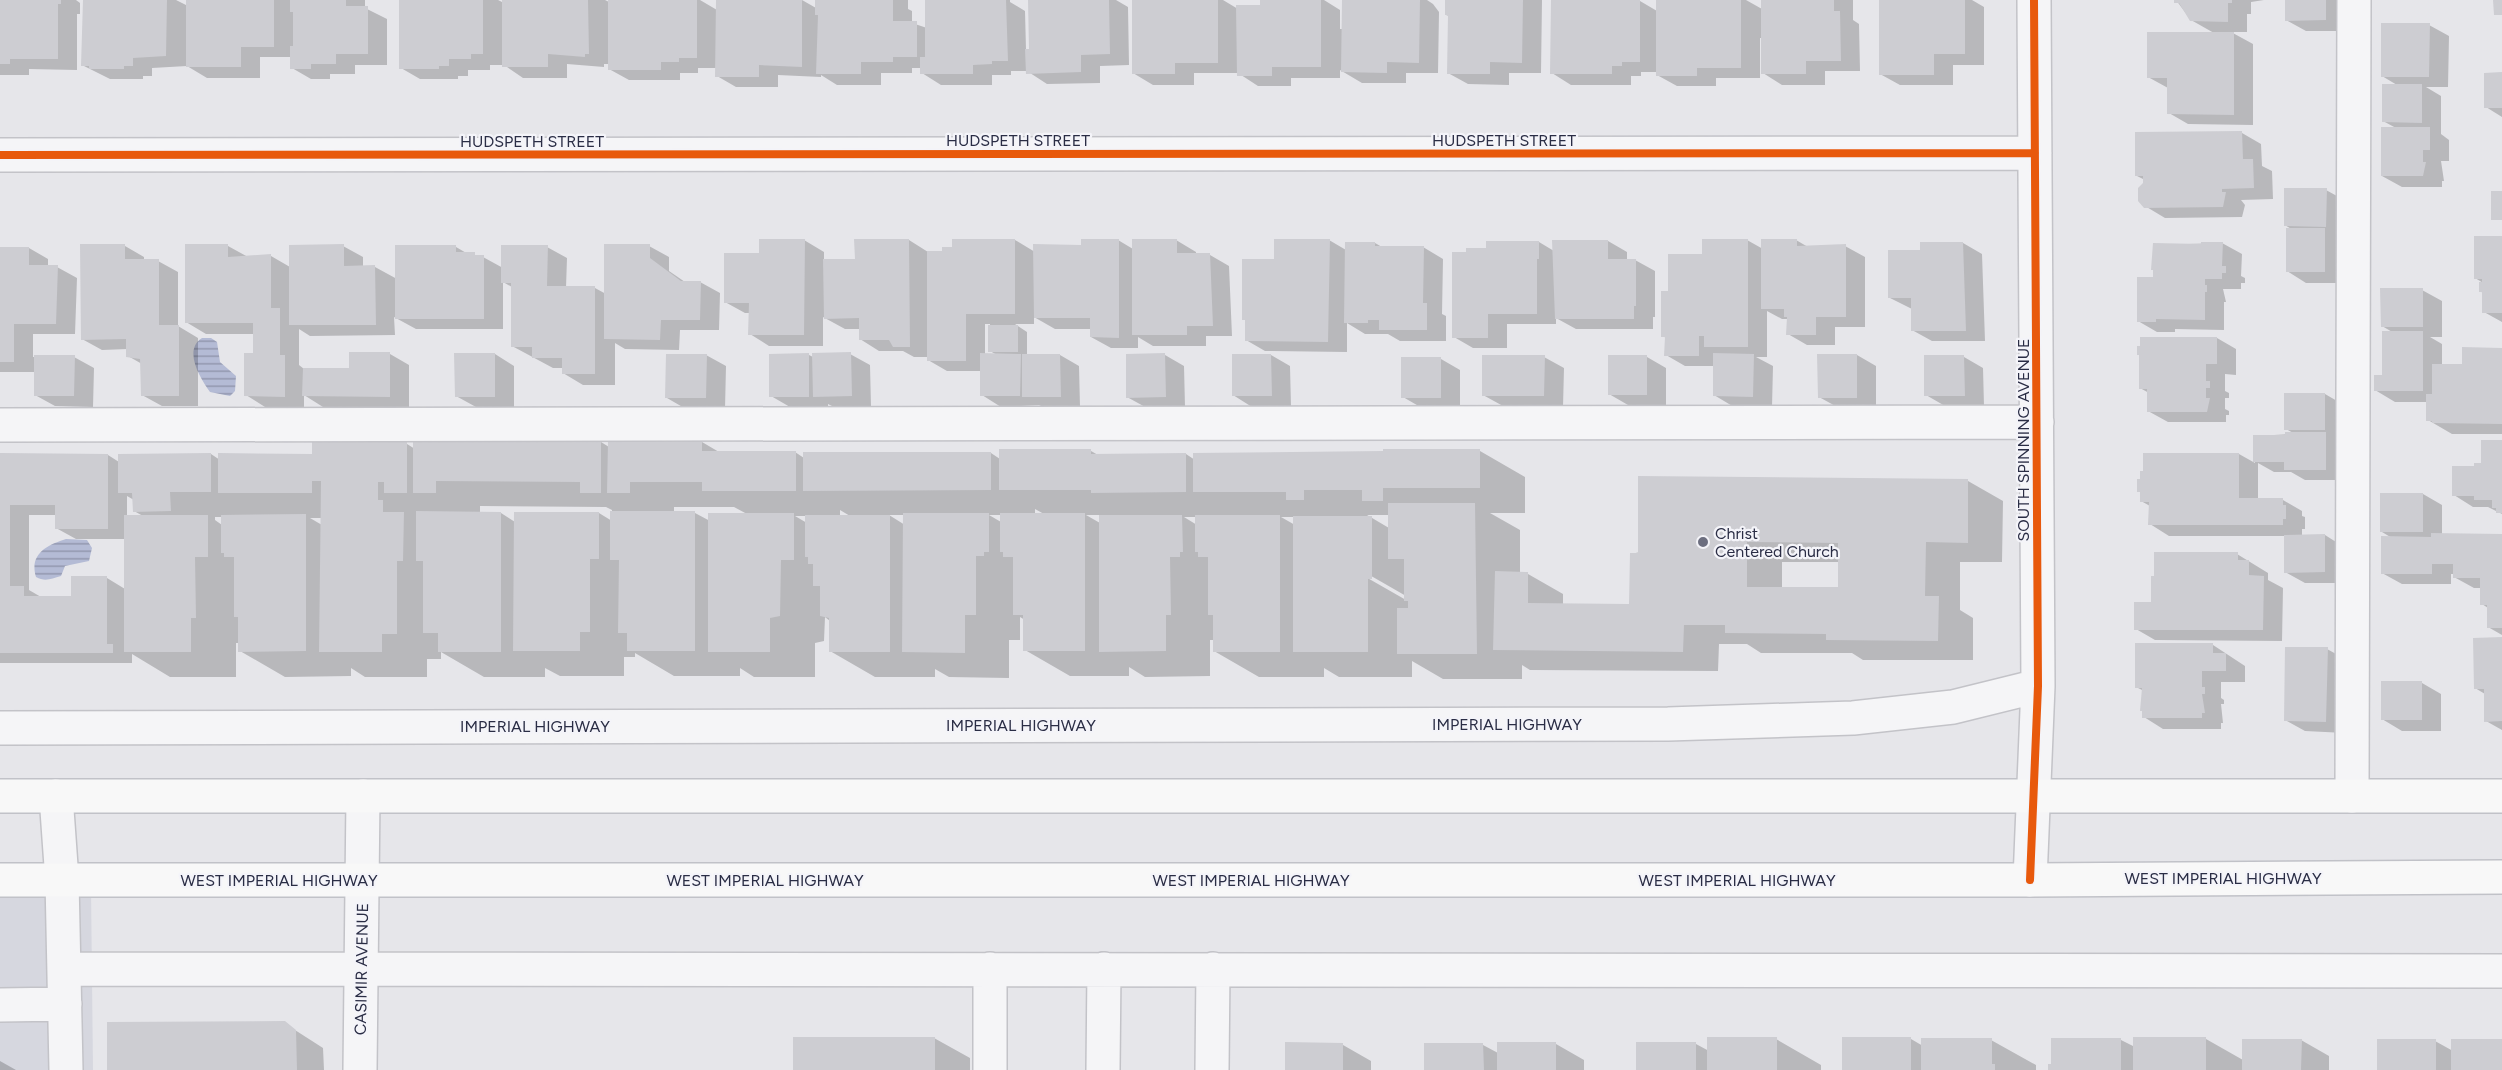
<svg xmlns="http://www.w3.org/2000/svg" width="2502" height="1070" font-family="Figtree,sans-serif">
	<defs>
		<pattern id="water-rules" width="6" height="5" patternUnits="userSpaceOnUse" patternTransform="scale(1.5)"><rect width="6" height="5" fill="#b4bbd5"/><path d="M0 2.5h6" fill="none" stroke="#9398af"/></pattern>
	</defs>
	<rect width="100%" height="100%" fill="#e6e6ea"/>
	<path fill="#d6d7df" d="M0 888H91L93 1070H0Z"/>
	<path fill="url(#water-rules)" d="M202 338H211L217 342 220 362 236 376 235 391 230 396 210 392C200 378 183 350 202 338Z
		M66 539 87 540 92 548 89 561 65 566 61 576C51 579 45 582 36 577 29 554 47 545 66 539Z"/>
	<path fill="#0003" fill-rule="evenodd" d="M0 0H76L80 3V14H77V70L29 69V75H0Z
		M84 0H176L188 6V0H365V8L387 19V65H355V74H330V79H311L292 68V57H260V78H207L187 66 152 68V76H143V79H110L82 65Z
		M401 0H498L504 3V0H605L609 2V0H700L717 10 718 0H802L816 8V0H908V9L912 11V23L927 28 962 0H1010V2L1025 11 1026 50H1030L1029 0H1116L1128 7 1129 65 1100 66V83L1047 84 1027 71H1011V75H992V85H941L922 73V68H912V73H881V85H837L821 75V77L778 75V87H736L717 76V68H698V73H680V80H629L609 69V64H604V67L567 64V78H523L504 65H490V70H468V76H458V79H420L401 68Z
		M1133 0H1223L1238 9 1261 6V0H1324L1340 10V29H1343L1344 0H1427L1433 4 1439 12 1438 73H1406V83H1362L1340 70V78H1291V86H1258L1238 73H1194V85H1153L1133 73Z
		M1447 0H1542L1541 73H1509V85L1468 84 1448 73 1449 16 1446 15Z
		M1552 0 1640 1 1657 11V0H1746L1762 9V0H1853V20L1859 24 1860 71H1825V85H1782L1763 73 1762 38H1760V78H1716V86H1677L1657 75V72H1641V76H1631V85H1571L1552 73Z
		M1880 0H1972L1984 7V65H1953V85H1900L1880 74Z
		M2176 0H2264L2251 2V14H2247V32H2231L2253 44V125L2188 124 2169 113 2168 88 2148 77 2214 33 2191 20Z
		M2286 0H2345V31H2306L2286 20Z
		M2429 25 2449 36 2448 87H2426L2441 96V134L2449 140V161H2441L2444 181H2442V187H2402L2382 176 2396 128 2383 121 2397 85 2382 76Z
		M2502 74V117L2486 107Z
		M2242 133 2261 144 2262 166 2272 171 2273 199 2241 200 2245 205 2242 217 2165 218 2145 206V180L2137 176Z
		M2326 190 2346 201 2345 237H2337L2344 241V283H2306L2287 271 2293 230 2285 225Z
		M2502 237V322L2484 312 2483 293 2480 291 2485 284 2475 278Z
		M804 240 824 252V261H857L909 240 928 252H944L1015 240 1035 252 1118 240 1133 249 1176 240 1196 252V255H1210L1229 266 1232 336H1206V346H1153L1138 337V348H1111L1091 337V329H1055L1034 317V324H1015L1027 332V356L1060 355 1079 366 1080 407H1043L1039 405 1001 407 982 395V371H947L928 360V357H914L903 351H879L860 339V329H845L823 317V346H769L750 334V313H745L725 302 761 255ZM985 324H990V351L997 355H985Z
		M1329 240 1346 250 1375 243 1382 247H1423L1443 259 1442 314 1446 316V341H1400L1388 334H1365L1347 323V352L1265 351 1246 340 1275 260Z
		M1747 240 1763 249 1796 240 1808 247 1845 246 1865 257V327H1835V345H1807L1788 334V319H1782L1767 311V357H1756L1773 366 1772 407H1734L1714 395 1715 366H1685L1666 355V338L1663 336 1670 292 1704 255Z
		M1608 241 1627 252V260H1635L1655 271V317H1653V329H1576L1556 318V324H1507V348H1473L1454 337 1468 253 1539 242 1554 251Z
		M1963 243 1982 254 1985 341H1932L1912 330V309L1890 298 1921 252Z
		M2222 243 2242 254 2241 276 2245 278V283H2241V289H2223L2226 302H2224V330L2175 329V332H2157L2138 321 2154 279 2155 245Z
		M125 246 144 257V261H158L178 272V326L198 338V406H162L142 395V364L128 356V349L102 350 82 339Z
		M228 246 248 257 271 256 290 267 343 246 363 257V267H375L397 279 456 247 468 254 483 257 503 268 547 247 567 258 566 288H595L606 294 649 246 669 257V271L685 282H700L720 293 719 330H680L679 350 625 349 615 343V385H583L563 373V368H553L512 346V287L503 282V329H416L394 317 395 335 310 336 299 329V365L304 369H350L390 354 409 365V407H323L304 395V407H265L246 395 254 354V334H206L186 322Z
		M0 248H29L48 259V267H57L77 278 75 334H33V357H74L94 368 93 407 55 406 35 395 36 372H0Z
		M2422 290 2442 301V337H2430L2442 344V365H2463L2502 349V434H2452L2428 420V402H2395L2375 390 2383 376 2394 333 2382 326Z
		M2217 338 2236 349V375L2225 374V391L2229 393V398H2225V409L2229 411V415H2226V422H2168L2148 411 2149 393 2140 388Z
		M495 354 514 366V407H476L456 396Z
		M850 354 870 365 871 407H834L828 404V407H790L771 396V355H809L813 357Z
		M706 355 726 366 725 409H686L667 398Z
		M1165 355 1184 366 1185 407 1147 408 1127 397Z
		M1271 355 1290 366 1291 407H1252L1233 395Z
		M1857 355 1876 366V408H1839L1819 397Z
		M1544 357 1564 368 1563 407 1503 406 1483 395Z
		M1647 357 1666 368V405H1628L1609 394Z
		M1964 357 1983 368 1984 406H1945L1926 395Z
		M1441 359 1460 370V408H1422L1403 397Z
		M2325 394 2344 405 2345 480H2305L2291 472H2274L2258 463V500H2283L2302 511V516L2305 517V529H2302V536L2325 535 2344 547V583H2305L2285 572V536H2169L2150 524V506L2141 501 2142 493 2138 491 2145 472V454H2239L2255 463V436L2295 434 2286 429Z
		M2502 441V514L2488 507H2473L2454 495 2475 467 2482 464Z
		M601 442 609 447V442H702L719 452H795L804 458 991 453 1000 459V451H1091L1098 455 1186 454 1195 460 1385 452V450L1480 451 1525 477V513H1490L1520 530V573L1528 574 1563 594V605L1631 606V554L1968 481 2003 501 2002 562H1960V610L1973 618V660H1863L1852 653H1761L1747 644H1719L1718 671 1530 670 1522 665V679H1443L1412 661V677H1339L1324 668V677H1259L1214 651V640H1210V676L1145 677 1129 667V676H1070L1025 650V620L1020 617V640H1009V678L949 677 935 669V677H875L830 651V621L825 617 824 641 815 643V677H754L740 668V676H674L635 653V657H624V676H560L545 668V677H484L441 652V659H427V677H365L351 668V676L285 677 240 651V643H236V677H170L132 654V663H0V455H108L119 462 211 454 220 460 313 455 407 444 415 449ZM127 496 134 500V511L143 516H127ZM480 506 606 507 612 510V521L599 513 515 522 501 513H480ZM674 507H734L747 514 710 521 695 513H674ZM1035 509 1044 514H1035ZM840 510 850 516H840ZM29 515H56V528L76 539H125V589L107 578 72 597H41L29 590ZM889 515H905V525ZM989 515H1001V522ZM1086 515H1100V523ZM1367 515H1389V528ZM795 516H807V523ZM215 517H222V525L215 520ZM1184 517H1197V525ZM1281 517H1295V525ZM310 518H322V525ZM1782 562H1840V589H1782ZM1366 573 1406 596V600L1364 576Z
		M2423 494 2442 505V535H2502V635L2488 627V608L2482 604V588H2474L2454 577V574H2451V584H2402L2382 573 2392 538 2382 532Z
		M2237 554 2268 573V580L2283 588 2282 641 2155 640 2136 629Z
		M2502 639V730L2486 721 2485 694 2475 688Z
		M2136 645H2213L2245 666V682H2221V698L2224 700V704H2221L2223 723H2221V729H2163L2144 717V691L2136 687Z
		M2327 649 2347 660 2345 733 2305 731 2285 720Z
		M2422 683 2441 694V731H2402L2382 719Z
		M284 1023 323 1048 324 1070H108Z
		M934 1038 970 1058V1070H794Z
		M1776 1039 1821 1065V1070H1638L1696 1044 1709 1051Z
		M1911 1039 1923 1046 1991 1040 2036 1065V1070H1843Z
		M2206 1039 2243 1060 2301 1040 2329 1056V1070H2049L2121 1040 2135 1047Z
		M2435 1041 2453 1051 2502 1041V1070H2379Z
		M1556 1044 1584 1060V1070H1426L1483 1045 1498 1053Z
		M1343 1045 1371 1061V1070H1287Z
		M0 1061 16 1070H0Z"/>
	<path fill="#cdcdd2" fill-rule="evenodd" d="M0 0H61V4H58V59H10V64H0Z
		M83 0H167L166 56 133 58V66H124V69H89V66H81Z
		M186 0H274V47H241V67H186Z
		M290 0H346V6H368V54H336V64H311V69H290V46H293V12H290Z
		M399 0H483V54H471V59H449V66H439V69H399Z
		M502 0H588L589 54H585V57L548 54V67H502Z
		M608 0H697V58H679V62H661V70H608Z
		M716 0H802V67L759 65V77H715Z
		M815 0H893V21H917V57H893V62H861V74H816L818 15H815Z
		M925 0H1006L1008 61H992V64L973 65V74H920V57H925Z
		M1028 0H1109L1110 54 1081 55V72L1026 74 1025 49H1029Z
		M1132 0H1218V63H1175V74H1132Z
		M1260 0H1321V67H1272V76H1237L1236 5H1260Z
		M1342 0H1420L1419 63 1387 62V73L1341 72Z
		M1445 0H1523L1522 63 1490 62V74H1447L1448 15H1445Z
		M1551 0H1640V62H1622V66H1612V74H1550Z
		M1656 0H1741V68H1697V76H1656Z
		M1761 0H1834V11H1840L1841 61H1806V74H1761Z
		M1879 0H1965V54H1934V75H1879Z
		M2174 0H2232V3H2228V22L2190 21 2179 3H2174Z
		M2285 0H2326V20L2285 21Z
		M2493 0H2502V15H2494Z
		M2381 23H2430L2429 77H2381Z
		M2147 32H2234V115L2167 114V78H2147Z
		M2502 72V108H2484V73Z
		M2382 84H2422V123L2382 122Z
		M2381 127H2430V150H2423V162H2426L2423 176H2381Z
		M2242 131 2243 159H2253L2254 188 2222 189V192H2226L2223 207 2144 208 2138 201V188L2143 183V176H2135V132Z
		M2284 188H2327L2326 227 2284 226Z
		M2491 191H2502V220H2491Z
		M2286 228H2325V272H2286Z
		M2474 236H2502V313H2482V292H2479V282H2482V279H2474Z
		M759 239H805L804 335H748L749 303H724V253H759Z
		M854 239H909L910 347H893L889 340H859V318L824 319 823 259H855Z
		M952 239H1015V314H966V361H927V251H942V247H952Z
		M1081 239H1119V338L1090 337V318H1034L1033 244 1081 245Z
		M1132 239H1177V253H1210L1213 326H1187V335H1132Z
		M1274 239H1330L1328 342 1245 341V320H1242V259H1274Z
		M1702 239H1748V347H1704V336H1699V356H1664L1665 337H1661V291H1668V254H1702Z
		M1761 239H1797V246L1846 244V317H1816V335H1786L1787 317H1784V309H1761Z
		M1552 240H1608V259H1636V306H1634V319H1555Z
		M1486 241H1539V259H1537V314H1488V338H1452V252H1466V248H1486Z
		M1345 242H1375V246H1424L1423 303H1427V330H1379V320H1368V323H1344Z
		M1920 242H1963L1966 331H1911V298H1888V250H1920Z
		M2201 242H2223L2222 266H2226V273H2222V279H2205V285H2207V292H2205V320L2156 319V322H2137V277H2153V270H2151L2153 243 2201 244Z
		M80 244H125V259H159V325H179V396H141L140 359 126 357V339L81 340Z
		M185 244H228V257L271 254V308H280V355H285V397L244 396V353H253V323H185Z
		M344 244V266L375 265 376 325H289V245Z
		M604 244H650V258L681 281H701L700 320H661L660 340 604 339Z
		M395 245H456V252H475V255H484V319H395Z
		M501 245H548L547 286H595V374H562V358H532V347H511V283H501Z
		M0 247H29V265H58L56 324H14V362H0Z
		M2380 288H2423V327H2381Z
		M988 325H1018V352H988Z
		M2382 331H2423V391H2374V375H2382Z
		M2140 337H2217V364H2206V381H2210V388H2206V398H2210L2207 412H2147V389H2139V355H2137V346H2140Z
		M2462 347 2502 348V424L2432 423V421H2426V394H2432V364H2462Z
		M349 352H390V397L302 396 303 368H349Z
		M851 352 852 396 813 397 812 353Z
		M454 353H495V397H455Z
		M809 353V397H769V354Z
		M980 353 1021 354 1020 396H980Z
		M1165 353 1166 397 1126 398V354Z
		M1713 353 1754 354 1753 397 1713 396Z
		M666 354H707L706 398H665Z
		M1022 354H1060L1061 397H1022Z
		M1232 354H1271L1272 396H1232Z
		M1817 354H1857V398H1818Z
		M34 355H75L74 396H34Z
		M1482 355H1545L1544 396H1482Z
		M1608 355H1647V395H1608Z
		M1924 355H1964L1965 396H1924Z
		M1401 357H1441V398H1401Z
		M2284 393H2325V430H2284Z
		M2285 432H2326V470H2284V462H2253V435H2285Z
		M2481 440H2502V513H2496V508H2492V500H2474V496H2452V466H2474V463H2481Z
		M413 441H601V493H580V482L436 481V493H413Z
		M608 441H702V451H796V491H702V482H630V493H607Z
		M312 442H407V493H384V482H378V500H383V512H404L403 561H397V634H382V652H319L321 481H312V493H218V453L312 454Z
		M999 449H1091V454L1186 453V492L1091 493V490H999Z
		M1383 449H1480V488H1383V501H1362V490H1304V500H1286V492H1193V453L1383 451Z
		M803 452H991V490L803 491Z
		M0 453 108 454V529H55V505H10V586H24V596H71V576H107V644H113V653H0Z
		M211 453V492H170L171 511 133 512 132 493H118V454Z
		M2143 453H2239V498H2283V505H2286V519H2283V525H2148L2149 502H2140V492H2137V479H2140V471H2143Z
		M1638 476 1968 479V543L1926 542 1925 596H1939L1938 641 1826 640V634L1725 633V625H1684L1683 652 1493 650 1495 571 1528 572V603L1629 604 1630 553H1638ZM1747 542 1838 543V587H1747Z
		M2380 493H2423V532H2380Z
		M1388 503H1475L1477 654H1397V608H1408V601H1404V559H1388Z
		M416 511 501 512V652H438V633H423V561H416Z
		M610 511H695V651H627V633H618L619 560H610Z
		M514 512H599V559H590V632H580V651H513Z
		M708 513H794V560H781L780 616 770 618V652H708Z
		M903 513H989V552H984V556H976V615H965V653L902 652Z
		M1000 513H1085V651H1023V615H1013V557H1003V552H1000Z
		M306 514V651L238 652V617H234V557H224V553H221V515Z
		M124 515H208V557H195L196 618H191V652H124Z
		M805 515H890V652H829V618L820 616V586H813V564H808V557H805Z
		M1099 515H1182L1183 552H1180V557H1170L1171 615H1166V651L1099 652Z
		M1195 515H1280V652H1213V615H1208V557H1198V552H1195Z
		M1293 516H1372V579H1368V652H1293Z
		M2431 533 2502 534V628H2487V605H2480V578H2453V564H2432V574H2381V536L2431 537Z
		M2325 534V572L2284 573V535Z
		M2154 552H2238V560H2249V575L2264 576 2263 630H2134V602H2151V576H2154Z
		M2502 637V721L2484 722V689H2474L2473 638Z
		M2135 643H2213V653H2226V671H2202V687H2205V694H2202L2205 713H2202V718H2142V711H2140L2142 688H2135Z
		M2285 647H2328L2326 722 2284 721Z
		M2381 681H2422V720H2381Z
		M285 1021 296 1030 297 1070H107V1022Z
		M793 1037H935V1070H793Z
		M1707 1037H1777V1070H1707Z
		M1842 1037H1911V1070H1842Z
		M2133 1037H2206V1070H2133Z
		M1921 1038H1992V1064H1995V1070H1921Z
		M2051 1038H2121V1070H2048V1064H2051Z
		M2242 1039H2302L2301 1070H2242Z
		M2377 1039H2436V1070H2377Z
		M2451 1039H2502V1070H2451Z
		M1285 1042 1343 1043V1070H1285Z
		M1497 1042H1556V1070H1497Z
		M1636 1042H1696V1070H1636Z
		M1424 1043H1483L1484 1070H1424Z"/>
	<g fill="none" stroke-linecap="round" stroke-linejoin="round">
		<g stroke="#c3c3c8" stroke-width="36">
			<path id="minor" d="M0 155 2035 153
				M0 425 2037 422
				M0 728 1668 724 1853 718 1953 707 2038 686
				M56 796 62 880 66 1070
				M2352 796 2354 0
				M2030 880 2038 686 2034 0
				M65 969 2502 971
				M0 1005 65 1004
				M360 1070 363 796
				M990 1070V969
				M1103 1070 1104 969
				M1212 1070 1213 969"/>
		</g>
		<g stroke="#c1c2c8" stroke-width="36">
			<path id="major" d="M0 796H2502
				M0 880H2030L2502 877"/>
		</g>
		<use href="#minor" stroke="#f5f5f7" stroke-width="33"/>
		<use href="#major" stroke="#f8f8f8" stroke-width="33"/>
		<g stroke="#f4f4f9" stroke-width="11">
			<path id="cycleway" d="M0 155 2035 153
				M2030 880 2038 686 2034 0"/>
		</g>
		<use href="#cycleway" stroke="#e8590c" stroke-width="8"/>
	</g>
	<circle fill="#6c6e7f" stroke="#f4f4f9" stroke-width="2" cx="1703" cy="542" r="6"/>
	<g text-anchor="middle" stroke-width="4.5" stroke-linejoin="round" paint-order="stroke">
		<g font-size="16" fill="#2a2d45" stroke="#f4f4f9">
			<text x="1018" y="146">HUDSPETH STREET</text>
			<text x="1504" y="146">HUDSPETH STREET</text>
			<text x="532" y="147">HUDSPETH STREET</text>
			<text transform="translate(2023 440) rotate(-90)" y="6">SOUTH SPINNING AVENUE</text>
			<text x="1507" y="730">IMPERIAL HIGHWAY</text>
			<text x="1021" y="731">IMPERIAL HIGHWAY</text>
			<text x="535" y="732">IMPERIAL HIGHWAY</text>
			<text x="2223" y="884">WEST IMPERIAL HIGHWAY</text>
			<text x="279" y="886">WEST IMPERIAL HIGHWAY</text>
			<text x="765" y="886">WEST IMPERIAL HIGHWAY</text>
			<text x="1251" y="886">WEST IMPERIAL HIGHWAY</text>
			<text x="1737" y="886">WEST IMPERIAL HIGHWAY</text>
			<text transform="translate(361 969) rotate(-89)" y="6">CASIMIR AVENUE</text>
		</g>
		<g font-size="16" fill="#2a2d45" stroke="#f4f4f9" text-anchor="start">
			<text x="1715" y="539">Christ<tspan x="1715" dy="18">Centered Church</tspan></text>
		</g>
	</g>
</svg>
